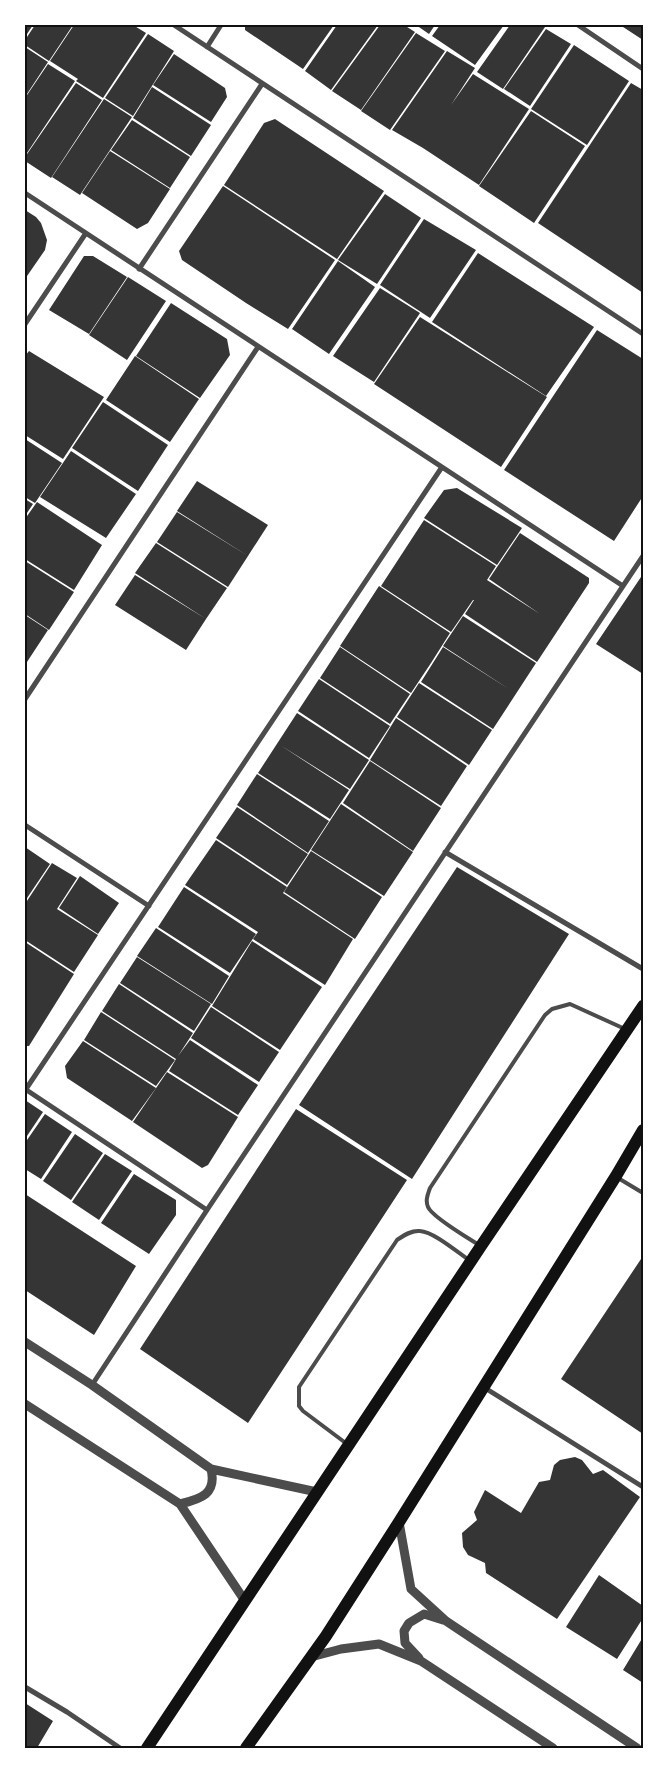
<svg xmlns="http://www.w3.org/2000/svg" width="668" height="1773" font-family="'Public Sans',sans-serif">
	<rect width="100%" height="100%" fill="#fff"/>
	<path fill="#353535" d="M25 25H33L25 37Z
		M35 25H73L49 61 25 45V40Z
		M74 25H133L146 33 103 98 76 81 78 79 50 61Z
		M245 25H334L303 69 245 30Z
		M337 25H378L331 90 305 71Z
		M380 25H404L415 32 361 110 332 91Z
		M416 25H435L429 34Z
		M440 25H504L475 65 432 36Z
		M510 25H541L545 27 503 89 477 72Z
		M620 25H643V40Z
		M546 29 571 44 530 106 504 89Z
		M416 33 445 51 390 130 361 111Z
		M148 34 174 51 133 116 105 98Z
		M574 45 629 81 587 145 531 109Z
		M25 47 48 62 25 97Z
		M447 51 475 68 451 105 473 74 529 109 479 185 423 148 392 130Z
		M174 54 225 88 227 97 211 122 153 85Z
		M48 64 75 81 25 156V98Z
		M76 83 102 100 51 178 25 161V157Z
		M631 83 643 90V293L538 223Z
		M152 87 211 125 191 156 133 118Z
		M104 99 132 117 80 195 52 177Z
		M531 111 585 146 534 223 479 186Z
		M275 119 384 191 337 259 224 185 264 123Z
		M132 120 190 157 170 188 111 150Z
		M110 151 170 189 148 223 137 229 82 193Z
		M223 186 335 260 288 329 246 303 182 260 179 251Z
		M385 194 421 218 377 284 338 260Z
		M25 210 36 217 41 223 47 240 45 250 25 279Z
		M424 219 476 250 430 318 380 285Z
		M478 253 594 327 546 396 432 322Z
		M84 256H93L127 277 89 334 49 310Z
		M338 261 375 287 329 354 292 329Z
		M128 277 166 301 127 360 89 335Z
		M380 288 420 313 374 382 333 356Z
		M171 303 227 339 230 355 200 398 136 356Z
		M420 317 547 397 501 467 374 384Z
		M597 330 643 359V496L614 541 504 470Z
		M29 351 104 397 63 459 25 435V356Z
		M135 356 199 399 170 442 106 400Z
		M103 402 168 445 138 491 72 448Z
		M25 439 62 463 35 503 25 497Z
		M71 451 136 494 106 538 40 497Z
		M197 481 268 525 248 556 177 511Z
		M457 488 522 528 497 565 424 518 444 490Z
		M25 499 33 504 25 516Z
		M37 502 102 545 74 590 25 559V519Z
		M177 512 248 556 228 587 157 542Z
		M424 520 496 566 487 580 540 614 489 579 520 533 589 578V583L537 662 465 614 474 600H473L451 632 381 586Z
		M156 543 227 588 206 619 135 573Z
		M25 561 74 592 49 630 25 614Z
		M643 574V674L596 644Z
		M135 575 206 619 186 650 115 605Z
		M379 586 450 633 431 663 419 655 431 663 411 693 340 646Z
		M25 615 48 630 25 665Z
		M463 616 536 663 493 729 421 682 443 647 512 691 443 646Z
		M340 647 410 694 390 724 320 678Z
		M319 679 390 726 369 758 298 711Z
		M419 683 492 730 469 765 397 717Z
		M297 713 369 760 350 789 280 745 349 790 330 819 258 773Z
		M396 718 467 766 441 806 370 760Z
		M370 761 441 808 413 851 343 803Z
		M257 774 329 821 308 853 237 805Z
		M341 804 413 852 384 896 311 850Z
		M237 807 308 854 287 885 216 838Z
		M216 840 287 887 261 926 283 893 353 939 325 985 253 939 258 932 185 885Z
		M25 847 50 864 25 901Z
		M311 851 382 897 355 939 284 892Z
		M52 863 77 878 57 909 98 935 74 972 25 940V904Z
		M457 867 569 934 412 1179 299 1105Z
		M80 876 119 903 98 934 59 908Z
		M184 887 256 934 230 973 158 927Z
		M156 928 229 976 212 1004 137 956Z
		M252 941 322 987 280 1050 212 1006Z
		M25 942 74 974 29 1046H25Z
		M137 957 211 1004 194 1031 120 983Z
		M119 984 193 1033 178 1056 190 1040 258 1085 238 1115 169 1071 176 1059 102 1011Z
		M211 1007 279 1052 259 1082 191 1038Z
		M101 1012 175 1060 156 1086 84 1040Z
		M83 1041 156 1088 132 1121 67 1078 65 1066Z
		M167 1072 238 1117 208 1165 202 1168 133 1122Z
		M25 1100 43 1112 25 1139Z
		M296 1109 407 1180 248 1423 140 1349Z
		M45 1114 72 1132 41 1179 25 1169V1143Z
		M75 1134 103 1153 71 1200 43 1181Z
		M105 1154 132 1171 99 1220 72 1202Z
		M134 1174 176 1200V1215L149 1254 101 1223Z
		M25 1194 136 1266 94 1335 25 1290Z
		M643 1256V1434L561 1379Z
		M575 1457 582 1460 593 1474 603 1470 640 1497 557 1619 486 1573 485 1563 468 1555 463 1547 462 1533 477 1520 474 1512 485 1490 521 1513 539 1482 550 1480 554 1465 560 1460Z
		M599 1575 643 1606V1618L617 1659 566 1627Z
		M643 1637V1683L623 1670Z
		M25 1703 53 1721 37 1748H25Z"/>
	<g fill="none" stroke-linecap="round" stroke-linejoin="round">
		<path stroke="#4c4c4c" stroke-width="4" d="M618 1178 643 1193
			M479 1245C468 1238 432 1217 428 1207 425 1200 428 1194 430 1188L545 1015 552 1009 570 1004 625 1029
			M347 1444 303 1411 299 1406V1387L397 1240C403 1236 411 1230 420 1231 434 1232 457 1252 469 1260"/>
		<path stroke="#4c4c4c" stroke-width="5" d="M174 25 643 334
			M578 25 643 69
			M207 47 221 25
			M25 193 623 586
			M139 269 262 84
			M25 324 86 233
			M25 699 258 347
			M25 825 149 906
			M445 852 643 969
			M25 1089 207 1210
			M26 1089 442 467
			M92 1385 207 1210 643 556
			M485 1388 643 1487
			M25 1687 67 1712 120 1748"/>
		<path stroke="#4c4c4c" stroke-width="9" d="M25 1342 92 1385 211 1469 317 1492
			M25 1404 180 1504 245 1601
			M180 1504C201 1499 217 1494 211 1469
			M399 1522 411 1589 446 1621 637 1748
			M311 1657 341 1649 379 1644 421 1661 553 1748
			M419 1658 405 1643 404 1631 409 1623 424 1614 443 1620"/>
		<path stroke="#111" stroke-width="12" d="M147 1748 481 1246 643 1006
			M246 1748 326 1636 399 1522 616 1176 643 1130"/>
	</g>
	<rect width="668" height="1773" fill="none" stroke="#ffffff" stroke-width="52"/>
	<rect x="26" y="26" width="616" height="1721" fill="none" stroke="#111" stroke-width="2"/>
</svg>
